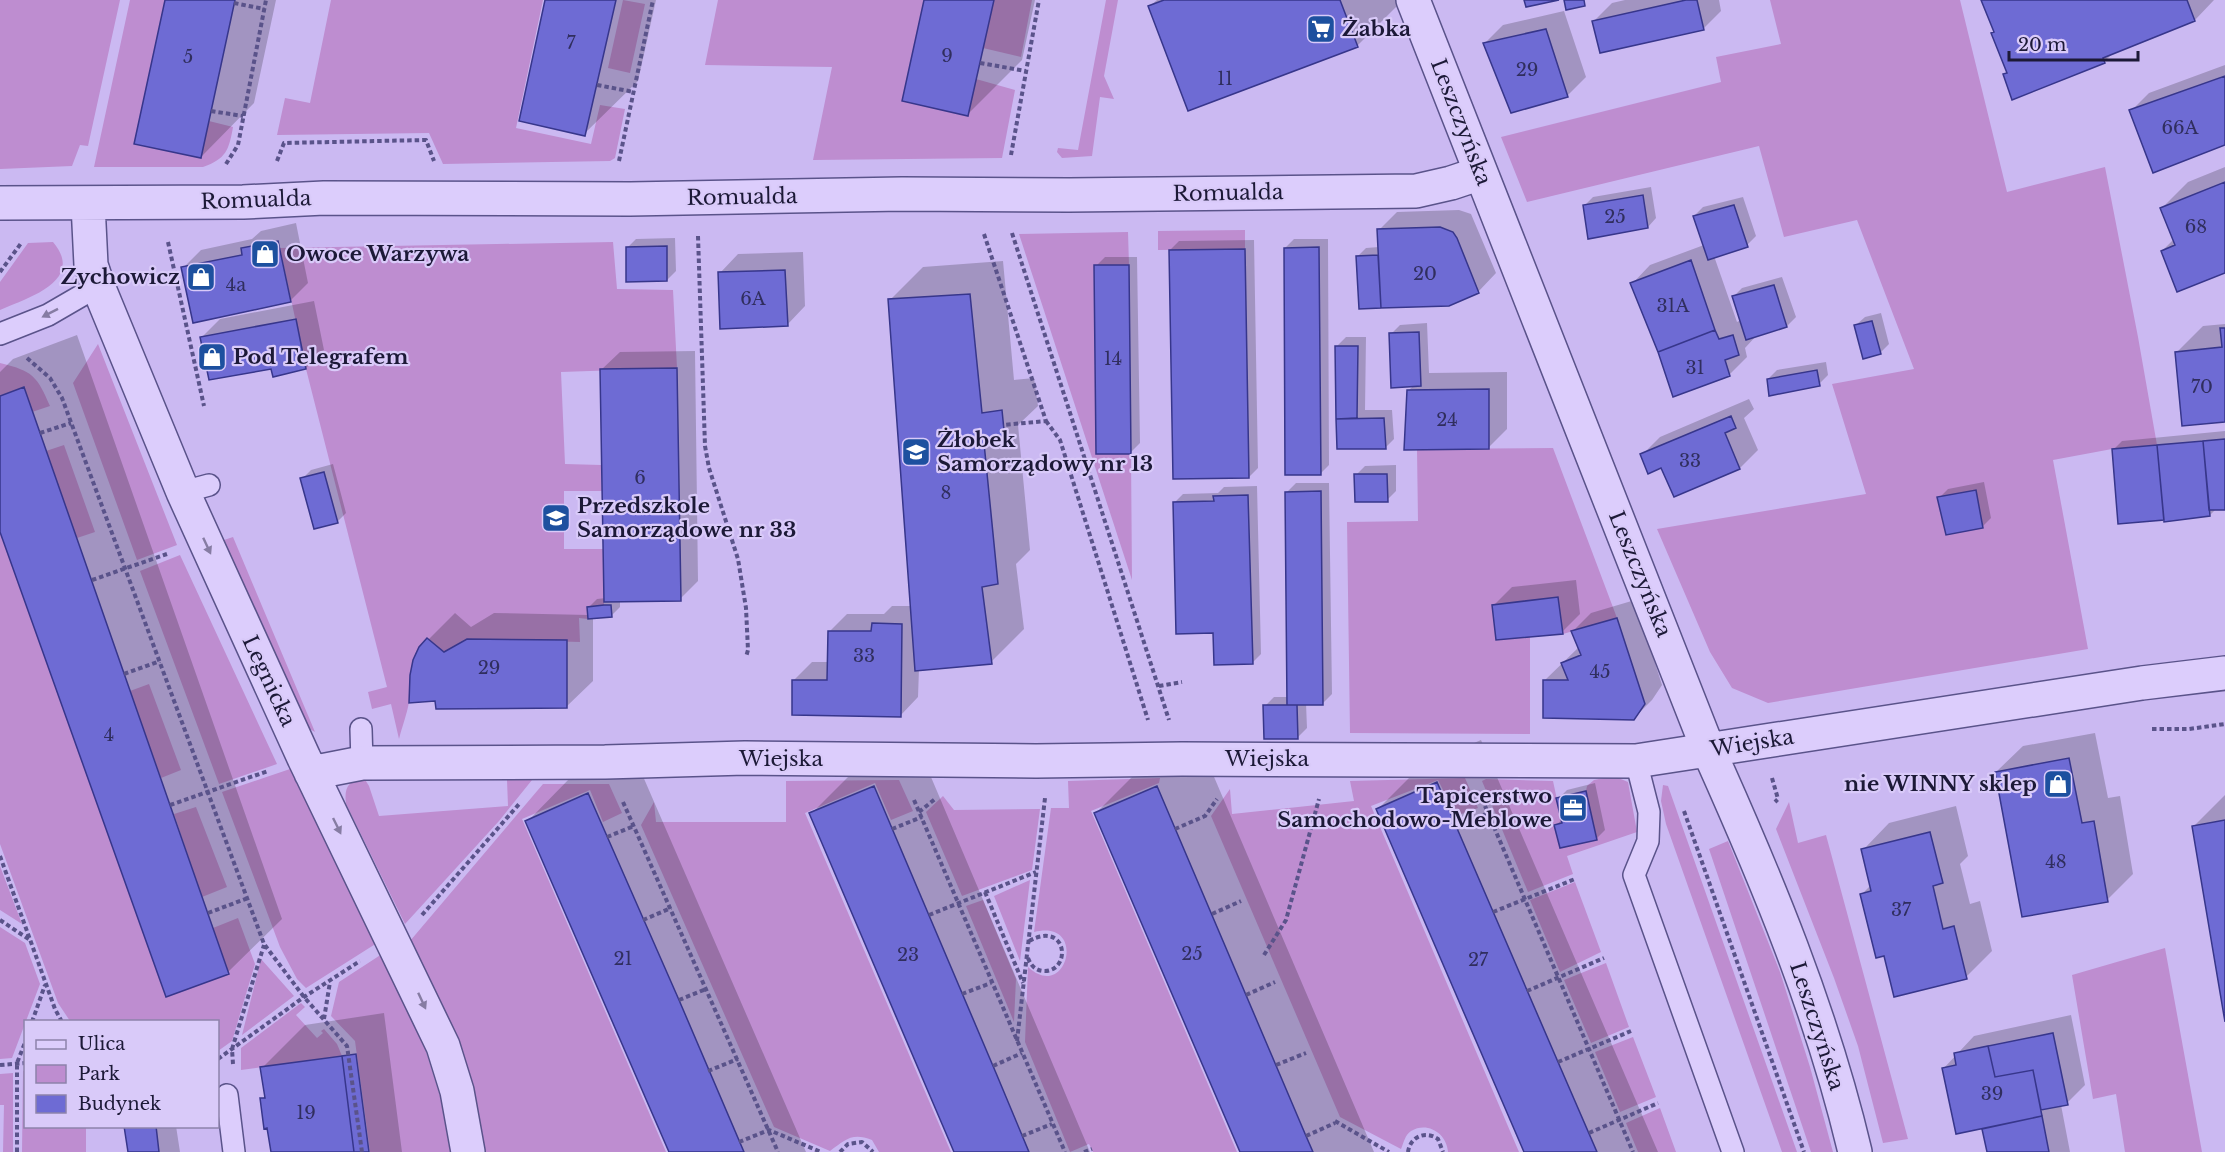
<svg xmlns="http://www.w3.org/2000/svg" width="2225" height="1152" font-family="'Libre Baskerville',serif">
	<rect width="100%" height="100%" fill="#cbb9f2"/>
	<path fill="#be8dd0" d="M0 0H120L88 146 80 145 72 166 0 169Z
		M130 0H165L135 144 201 158 209 121 233 127C229 150 226 159 203 167H94Z
		M331 0H543L516 128 591 144 600 105 625 109 615 158 610 161 443 164 429 133 277 135 285 98 310 103Z
		M623 0 645 4 630 73 608 68Z
		M718 0H924L902 101 968 115 976 79 1015 90 1002 158 813 160 832 67 705 65Z
		M994 0H1032L1021 57 983 48Z
		M1106 0H1118L1104 76 1114 99 1100 97 1092 156 1062 158 1057 152 1058 148 1078 150Z
		M1770 0H1960L2007 192 2105 167 2138 337 2157 445 2112 449 2053 460 2088 649 1768 703 1732 688 1710 652 1657 529 1866 494 1832 384 1914 369 1857 220 1784 237 1759 146 1527 202 1501 137 1721 82 1716 57 1781 44Z
		M1245 230V249L1158 250V231Z
		M1128 232 1129 265H1094L1096 454H1131L1132 580 1019 234Z
		M53 242C86 281 27 298 0 310V282L28 243Z
		M613 242 617 289 673 290 677 368 561 372 565 464 601 465 602 491H564V549H603L604 605 587 607 588 619 579 618 580 642 467 639 444 652 427 638C407 660 413 675 409 702 407 714 402 727 399 739L391 704 372 709 368 692 387 687 306 369 280 248Z
		M98 344 177 545 137 560 73 383Z
		M0 363C33 371 37 376 50 406L32 412 0 396Z
		M64 445 95 532 77 538 46 451Z
		M1553 448 1617 618 1563 634 1530 637V734L1350 733 1347 522 1418 521 1417 449Z
		M0 532 166 997 229 974 213 928 238 918 255 964 232 1041 218 1051V1022L70 1021 58 1003 0 844Z
		M233 537 315 732 308 728 221 541Z
		M180 555 277 764 219 784 140 571Z
		M149 684 181 770 161 778 130 691Z
		M293 768 377 943 306 988 297 979 280 947 222 792Z
		M1609 777H1616L1628 782 1637 832 1567 856 1573 874 1528 892 1482 781 1486 779 1553 781 1562 823 1554 825 1560 848 1596 840 1586 791 1587 786 1594 780Z
		M364 778 369 786 379 816 508 806 507 780H532L499 821 405 924 346 804C344 788 348 780 364 778Z
		M1160 778 1159 783 1091 811 1237 1152H1093L1089 1144 1070 1152 1025 1042 1028 967C1067 1003 1088 918 1034 932L1051 808H1069L1068 781Z
		M1465 778 1478 808 1456 816 1438 780 1371 806 1519 1152H1448C1447 1134 1428 1121 1411 1131 1405 1135 1404 1142 1401 1149L1340 1117 1211 816 1230 789 1232 814 1354 801 1350 781Z
		M899 780 913 811 891 820 875 783 805 813 951 1152H879L872 1140C852 1132 845 1140 830 1151L774 1127 641 825 654 802 656 822H786V781Z
		M543 784H609L622 813 603 822 590 790 522 819 666 1152H483L465 1063 447 1016 410 941Z
		M1663 785 1668 786 1797 1152H1782L1666 824 1661 801Z
		M943 796 954 810 1040 809 1032 870 962 896 926 812Z
		M1789 802 1798 843 1826 835 1908 1139 1883 1143 1858 1046 1834 978 1776 829Z
		M196 807 227 887 202 897 174 814Z
		M1728 841 1780 972 1810 1067 1833 1152H1811L1709 849Z
		M0 866 22 924 0 910Z
		M1030 880 1020 961 994 896Z
		M1575 882 1601 952 1560 972 1530 900Z
		M983 900 1016 979 1014 1022 966 906Z
		M0 927 25 943 40 984 12 1058 0 1059Z
		M2165 948 2202 1152H2125L2116 1094 2093 1099 2072 975Z
		M382 954 423 1042 440 1096 450 1152H370L355 1041 331 1016 339 982Z
		M261 959 294 996 242 1035Z
		M1606 963 1629 1027 1591 1043 1564 980Z
		M301 1003 305 1007 296 1015 317 1038 323 1033 321 1031 324 1029 337 1044 342 1056 241 1070V1048Z
		M1633 1037 1656 1097 1620 1112 1595 1052Z
		M25 1070 26 1126 86 1127V1152H22L23 1071Z
		M13 1073V1152H3L4 1105H0V1074Z
		M1660 1108 1676 1152H1638L1626 1123Z"/>
	<path fill="#0003" d="M166 0H276L254 103 201 157Z
		M547 0H656L638 81 584 134Z
		M925 0H1035L1022 60 968 114Z
		M1157 0H1403L1357 46 1150 6Z
		M1625 0H1719L1721 11 1703 29 1594 21 1612 3Z
		M1984 0H2214L2195 20 2114 52 2104 62 2004 75 2008 71Z
		M1564 11 1586 77 1568 95 1512 111 1485 43 1503 25Z
		M2225 65V143L2131 111 2149 93Z
		M2225 167V272L2162 251 2174 239 2161 209 2188 182Z
		M1651 187 1656 218 1648 227 1584 206 1593 197Z
		M1743 197 1756 236 1747 245 1714 256 1737 322 1741 320 1733 297 1742 288 1782 277 1796 317 1787 326 1757 335 1745 348 1747 357 1729 375 1659 352 1632 284 1650 265 1704 245 1694 216 1703 207Z
		M1459 210 1471 214 1496 273 1478 292 1449 304 1360 307 1357 257 1366 248 1379 247V230L1397 212Z
		M296 223 308 283 290 301 183 268 201 250 252 239 261 231Z
		M675 238 676 271 667 280 627 248 636 239Z
		M1294 239H1328L1329 465 1320 474 1285 248Z
		M1254 240 1258 468 1249 477 1170 250 1179 241Z
		M803 252 805 306 787 325 720 273 738 254Z
		M1105 257H1137L1140 443 1131 452 1096 266Z
		M1003 261 1014 380 1034 378 1038 406 1018 425 1030 550 1016 564 1024 629 991 662 919 669 918 697 900 716 794 680 812 662H829V632L847 614H884L892 606H912L890 300 923 267Z
		M314 301 324 350 306 368 272 367 202 337 220 319Z
		M1881 313 1889 344 1880 353 1856 325 1865 317Z
		M1427 323 1429 373 1507 372V429L1488 448 1408 391 1414 385 1391 334 1400 325Z
		M2225 324V420L2176 353 2203 326Z
		M77 335 282 919 228 972 0 528V372L13 359Z
		M1346 337H1366L1365 410H1392L1394 439 1385 448H1338L1337 346Z
		M695 351 698 581 680 599 620 600V607L611 616 593 617V681L566 707 421 647 455 613 471 627 494 613 589 615V607L597 599 606 598 601 370 620 352Z
		M1826 362 1828 375 1819 384 1768 379 1777 370Z
		M1749 399 1754 409 1744 418 1758 450 1740 468 1662 466 1642 455 1660 437Z
		M2225 431V508L2216 509 2210 515 2163 520 2120 522 2113 450 2122 441Z
		M333 464 346 513 337 522 302 479 311 470Z
		M1396 465V491L1387 500 1356 475 1365 466Z
		M1984 482 1991 518 1983 526 1939 498 1948 489Z
		M1296 483H1329L1332 694 1323 703H1306L1307 728 1298 737 1265 706 1274 697H1288L1287 492Z
		M1257 486 1261 654 1252 663 1214 631 1174 503 1183 494 1218 493 1224 487Z
		M1576 580 1580 614 1562 632 1494 605 1512 587Z
		M1635 600 1662 685 1652 700 1633 719 1544 681 1579 647 1573 631 1591 613Z
		M2095 733 2108 798 2120 796 2133 874 2107 900 1996 772 2023 746Z
		M1481 740 1658 1152H1526L1378 809 1421 766Z
		M917 744 1090 1152H956L811 814 854 771Z
		M1200 744 1374 1152H1241L1096 813 1139 770Z
		M632 751 806 1152H671L527 822 570 778Z
		M1595 783 1605 830 1596 839 1556 825 1563 819 1558 799 1567 790Z
		M2225 795V1011L2194 826Z
		M1956 806 1968 856 1960 864 1970 904 1980 901 1992 951 1966 977 1885 954 1862 894 1871 885 1863 850 1889 823Z
		M384 1013 402 1152H272L262 1099 266 1095 262 1068 305 1025Z
		M2071 1015 2085 1085 2067 1103 2061 1105 2070 1152H1988L1983 1127 1943 1069 1974 1036Z
		M126 1126H176L180 1152H129Z"/>
	<path fill="#6e6bd4" stroke="#37368b" stroke-width="1.5" d="M165 0H235L201 158 134 144Z
		M545 0H616L585 136 519 121Z
		M924 0H994L968 116 902 101Z
		M1164 0H1340L1358 47 1188 111 1148 6Z
		M1524 0H1559L1526 7Z
		M1564 0H1584L1585 6 1566 10Z
		M1686 0H1697L1704 30 1600 53 1592 21Z
		M1981 0H2187L2195 21 2103 58 2105 63 2012 100 2003 74 2007 73 1991 33 1994 32Z
		M1546 29 1568 97 1511 113 1483 43Z
		M2225 76V145L2153 173 2129 110Z
		M2225 182V273L2177 292 2161 251 2175 245 2160 208Z
		M1643 195 1648 228 1588 239 1583 205Z
		M1734 205 1748 247 1708 260 1693 216Z
		M1440 227 1453 232 1457 238 1479 293 1449 306 1381 308 1377 229Z
		M278 241 291 302 193 323 181 267 242 255 241 248Z
		M667 246V281L626 282V247Z
		M1319 247 1321 475H1285L1284 248Z
		M1245 249 1249 478 1173 479 1169 250Z
		M1378 255 1381 308 1359 309 1356 256Z
		M1691 260 1715 330 1658 352 1630 283Z
		M1094 265H1129L1131 454H1096Z
		M785 270 788 326 720 329 718 272Z
		M1774 285 1787 327 1746 340 1732 296Z
		M970 294 982 413 1002 410 1005 440 984 443 998 584 982 587 992 664 915 671 888 299Z
		M296 319 306 369 273 377 271 369 209 380 200 337Z
		M1872 321 1881 354 1863 359 1854 325Z
		M2220 328H2225V422L2182 426 2175 352 2222 347Z
		M1715 330 1719 339 1733 335 1739 355 1725 360 1730 376 1673 397 1658 352Z
		M1419 332 1421 386 1391 388 1389 333Z
		M1335 346H1358L1357 418 1336 419Z
		M677 368 681 601 604 602 600 369Z
		M1817 370 1820 386 1769 396 1767 379Z
		M24 387 229 974 166 997 0 532V396Z
		M1489 389V449L1404 450 1407 390Z
		M1731 416 1736 428 1725 433 1740 469 1674 497 1661 468 1648 474 1640 454Z
		M1384 418 1386 449H1337L1336 419Z
		M2225 439V510H2209L2203 441Z
		M2203 441 2210 516 2164 522 2157 445Z
		M2157 445 2164 520 2118 524 2112 449Z
		M324 472 338 523 314 529 300 478Z
		M1354 474H1387L1388 502H1355Z
		M1976 490 1983 528 1946 535 1937 497Z
		M1321 491 1323 705H1287L1285 492Z
		M1248 495 1253 664 1214 665 1213 633 1176 634 1173 502 1214 501 1213 496Z
		M1558 597 1563 634 1496 640 1492 605Z
		M604 605H611L612 617 588 619 587 607Z
		M1617 618 1645 704 1634 720 1543 718V680H1568L1561 663 1581 655 1571 631Z
		M872 623 902 624 901 717 792 715V680H827L828 631H871Z
		M427 638 444 652 467 639 567 640V708L436 709 435 701 409 703 410 675 413 660 419 647Z
		M1263 705H1297L1298 739H1264Z
		M2069 758 2082 823 2094 821 2108 902 2022 917 1995 772Z
		M1437 782 1558 1062 1597 1152H1524L1376 809Z
		M874 786 996 1073 1029 1152H954L809 813Z
		M1157 786 1306 1136 1313 1152H1240L1094 813Z
		M1586 791 1597 840 1560 848 1554 825 1562 823 1556 798Z
		M588 793 679 1000 744 1152H669L525 821Z
		M2225 820V1022L2192 826Z
		M1930 832 1943 883 1933 886 1943 929 1954 926 1967 979 1894 997 1884 956 1876 958 1860 894 1871 891 1861 849Z
		M2053 1033 2068 1105 2041 1110 2033 1070 1995 1077 1988 1046Z
		M1988 1046 1995 1077 2033 1070 2042 1116 1956 1134 1942 1068 1956 1065 1954 1053Z
		M356 1054 369 1152H354L342 1056Z
		M342 1056 354 1152H271L267 1128 264 1129 260 1098H265L260 1067Z
		M2042 1116 2049 1152H1987L1982 1129Z
		M124 1126H156L159 1152H128Z"/>
	<g fill="none" stroke-linecap="round" stroke-linejoin="round">
		<g stroke="#5a538a" stroke-width="24">
			<path id="service" d="M0 334 48 315 98 286
				M183 492 209 485
				M361 729 362 763
				M1636 761 1649 812 1648 841 1634 875 1733 1152
				M227 1095 234 1152"/>
		</g>
		<g stroke="#5a538a" stroke-width="36">
			<path id="minor" d="M1413 0 1708 749C1767 880 1822 1012 1855 1152
				M0 203 243 202 324 198 630 199 902 194 1069 195 1416 191 1451 183 1481 173
				M88 204 91 265 98 286 183 492 304 758 443 1046 457 1091 468 1152
				M311 773 362 763 605 762 745 758 1036 761 1182 759 1636 761 2142 683 2225 673"/>
		</g>
		<path stroke="#5a538a" stroke-width="4" stroke-dasharray="4.5 3" stroke-linecap="butt" d="M234 3 264 9
			M980 63 1026 71
			M597 85 634 92
			M211 111 243 116
			M1011 155 1039 0
			M277 161 284 143 426 140 434 161
			M619 161 653 0
			M226 164 238 145 266 0
			M1012 233 1169 720
			M984 234 1046 421 1003 425
			M698 236 705 446 709 468 738 559 746 608 748 650 746 657
			M168 242 204 406
			M0 272 22 242
			M27 358 50 378 62 398 264 944 304 997 347 1046 362 1152
			M1046 421 1060 440 1148 720
			M40 433 71 423
			M92 580 167 554
			M124 674 160 661
			M1159 686 1182 682
			M2152 729H2189L2225 724
			M1772 778 1778 799 1775 802
			M1482 799 1633 1152
			M914 800 1065 1152
			M623 802 778 1152
			M170 805 268 771
			M1684 811 1804 1152
			M919 812 935 799
			M1456 827 1488 813
			M892 829 922 817
			M1175 829 1205 816 1217 799
			M607 837 634 826
			M0 856 55 1009 62 1022
			M985 892 1023 983
			M1493 912 1575 879
			M208 913 248 898
			M1212 914 1241 901
			M422 915 520 803
			M929 915 1036 872
			M0 920 30 940
			M643 920 671 908
			M1264 955 1286 920 1319 799
			M1028 958C1031 966 1036 971 1045 971 1072 970 1067 920 1029 941
			M1527 991 1604 958
			M962 994 991 983
			M1246 995 1275 982
			M679 1000 706 989
			M324 1019 330 982
			M32 1022 45 985
			M1017 1041 1045 798
			M218 1059 304 997 360 961
			M1558 1062 1631 1031
			M233 1064 232 1049 264 945
			M0 1065 26 1063
			M1276 1065 1306 1053
			M993 1066 1022 1053
			M708 1071 738 1059
			M1335 1121 1389 1152
			M1589 1133 1658 1103
			M1022 1136 1052 1124
			M1306 1136 1335 1123
			M739 1142 769 1130 821 1152
			M17 1152V1063L26 1040
			M840 1152 848 1144 862 1142 873 1152
			M1084 1152 1092 1149
			M1408 1152C1410 1137 1425 1130 1438 1139L1443 1152"/>
		<use href="#service" stroke="#dccdfc" stroke-width="21"/>
		<use href="#minor" stroke="#dccdfc" stroke-width="33"/>
	</g>
	<defs><path id="oneway-solid" d="M-6-.8H1V-3.2L6.5 0L1 3.2V.8H-6Z" transform="scale(1.5)"/></defs>
	<g fill="#867ca3">
		<use href="#oneway-solid" transform="translate(50 313) rotate(153)"/>
		<use href="#oneway-solid" transform="translate(207 546) rotate(65)"/>
		<use href="#oneway-solid" transform="translate(337 826) rotate(64)"/>
		<use href="#oneway-solid" transform="translate(422 1001) rotate(65)"/>
	</g>
	<defs>
		<g id="supermarket-square" transform="scale(1.5)"><rect x="-9" y="-9" width="18" height="18" rx="4" fill="#1d509f" stroke="#d9caf9"/><path d="M-6-5.5h2.5l.6 2H6L4.5 2H-2.5L-4.4-4H-6ZM-1.5 3.2a1.3 1.3 0 1 0 .1 0ZM3 3.2a1.3 1.3 0 1 0 .1 0Z" fill="#fff"/></g>
		<g id="shop-square" transform="scale(1.5)"><rect x="-9" y="-9" width="18" height="18" rx="4" fill="#1d509f" stroke="#d9caf9"/><path d="M-5-2.5h2.3a2.7 3.5 0 0 1 5.4 0H5L5.5 6h-11ZM-1.5-2.5h3a1.5 2.3 0 0 0-3 0Z" fill="#fff"/></g>
		<g id="school-square" transform="scale(1.5)"><rect x="-9" y="-9" width="18" height="18" rx="4" fill="#1d509f" stroke="#d9caf9"/><path d="M0-5L7-2L0 1L-7-2ZM-4 1L0 2.5L4 1V4Q0 6-4 4Z" fill="#fff"/></g>
		<g id="office-square" transform="scale(1.5)"><rect x="-9" y="-9" width="18" height="18" rx="4" fill="#1d509f" stroke="#d9caf9"/><path d="M-6-3h4V-5.5h4V-3h4V5H-6ZM-1-4.5V-3h2v-1.5ZM-6 0V1H6V0Z" fill="#fff"/></g>
	</defs>
	<g fill-rule="evenodd">
		<use href="#supermarket-square" x="1321" y="29"/>
		<use href="#shop-square" x="265" y="254"/>
		<use href="#shop-square" x="201" y="277"/>
		<use href="#shop-square" x="212" y="357"/>
		<use href="#school-square" x="916" y="452"/>
		<use href="#school-square" x="556" y="518"/>
		<use href="#shop-square" x="2058" y="784"/>
		<use href="#office-square" x="1573" y="808"/>
	</g>
	<g text-anchor="middle" stroke-width="4.5" stroke-linejoin="round" paint-order="stroke">
		<g font-size="18" fill="#302e5e">
			<text x="571" y="49">7</text>
			<text x="947" y="62">9</text>
			<text x="188" y="63">5</text>
			<text x="1527" y="76">29</text>
			<text x="1225" y="85">11</text>
			<text x="2180" y="134">66A</text>
			<text x="1615" y="223">25</text>
			<text x="2196" y="233">68</text>
			<text x="1425" y="280">20</text>
			<text x="236" y="291">4a</text>
			<text x="753" y="305">6A</text>
			<text x="1673" y="312">31A</text>
			<text x="1113" y="365">14</text>
			<text x="1695" y="374">31</text>
			<text x="2202" y="393">70</text>
			<text x="1447" y="426">24</text>
			<text x="1690" y="467">33</text>
			<text x="640" y="484">6</text>
			<text x="946" y="499">8</text>
			<text x="864" y="662">33</text>
			<text x="489" y="674">29</text>
			<text x="1600" y="678">45</text>
			<text x="109" y="741">4</text>
			<text x="2056" y="868">48</text>
			<text x="1901" y="916">37</text>
			<text x="1192" y="960">25</text>
			<text x="908" y="961">23</text>
			<text x="623" y="965">21</text>
			<text x="1478" y="966">27</text>
			<text x="1992" y="1100">39</text>
			<text x="306" y="1119">19</text>
		</g>
		<g font-size="21" font-weight="bold" fill="#1c1937" stroke="#d9caf9" text-anchor="start">
			<text x="1342" y="36">Żabka</text>
			<text x="286" y="261">Owoce Warzywa</text>
			<text x="180" y="284" text-anchor="end">Zychowicz</text>
			<text x="233" y="364">Pod Telegrafem</text>
			<text x="937" y="447">Żłobek<tspan x="937" dy="24">Samorządowy nr 13</tspan></text>
			<text x="577" y="513">Przedszkole<tspan x="577" dy="24">Samorządowe nr 33</tspan></text>
			<text x="2037" y="791" text-anchor="end">nie WINNY sklep</text>
			<text x="1552" y="803" text-anchor="end">Tapicerstwo<tspan x="1552" dy="24">Samochodowo-Meblowe</tspan></text>
		</g>
		<g font-size="21" fill="#1c1937" stroke="#d9caf9">
			<text transform="translate(1461 122) rotate(69)" y="7">Leszczyńska</text>
			<text transform="translate(1228 193) rotate(-1)" y="7">Romualda</text>
			<text transform="translate(742 197) rotate(-1)" y="7">Romualda</text>
			<text transform="translate(256 200) rotate(-2)" y="7">Romualda</text>
			<text transform="translate(1640 574) rotate(68)" y="7">Leszczyńska</text>
			<text transform="translate(269 681) rotate(65)" y="7">Legnicka</text>
			<text transform="translate(1752 743) rotate(-9)" y="7">Wiejska</text>
			<text x="781" y="766">Wiejska</text>
			<text x="1267" y="766">Wiejska</text>
			<text transform="translate(1817 1026) rotate(72)" y="7">Leszczyńska</text>
		</g>
	</g>
	<rect x="24" y="1020" width="195" height="108" fill="#d9caf9" stroke="#8d83ab" stroke-width="1.5"/>
	<rect x="36" y="1040" width="30" height="9" fill="#dccdfc" stroke="#8d83ab" stroke-width="1.5"/>
	<text x="78" y="1050" font-size="18" fill="#1c1937">Ulica</text>
	<rect x="36" y="1065" width="30" height="18" fill="#be8dd0" stroke="#8d83ab" stroke-width="1.5"/>
	<text x="78" y="1080" font-size="18" fill="#1c1937">Park</text>
	<rect x="36" y="1095" width="30" height="18" fill="#6e6bd4" stroke="#8d83ab" stroke-width="1.5"/>
	<text x="78" y="1110" font-size="18" fill="#1c1937">Budynek</text>
	<path d="M2009 51v9h129v-9" fill="none" stroke="#1c1937" stroke-width="3"/>
	<text x="2018" y="51" font-size="18" fill="#1c1937" stroke="#d9caf9" stroke-width="4.5" paint-order="stroke">20 m</text>
</svg>
